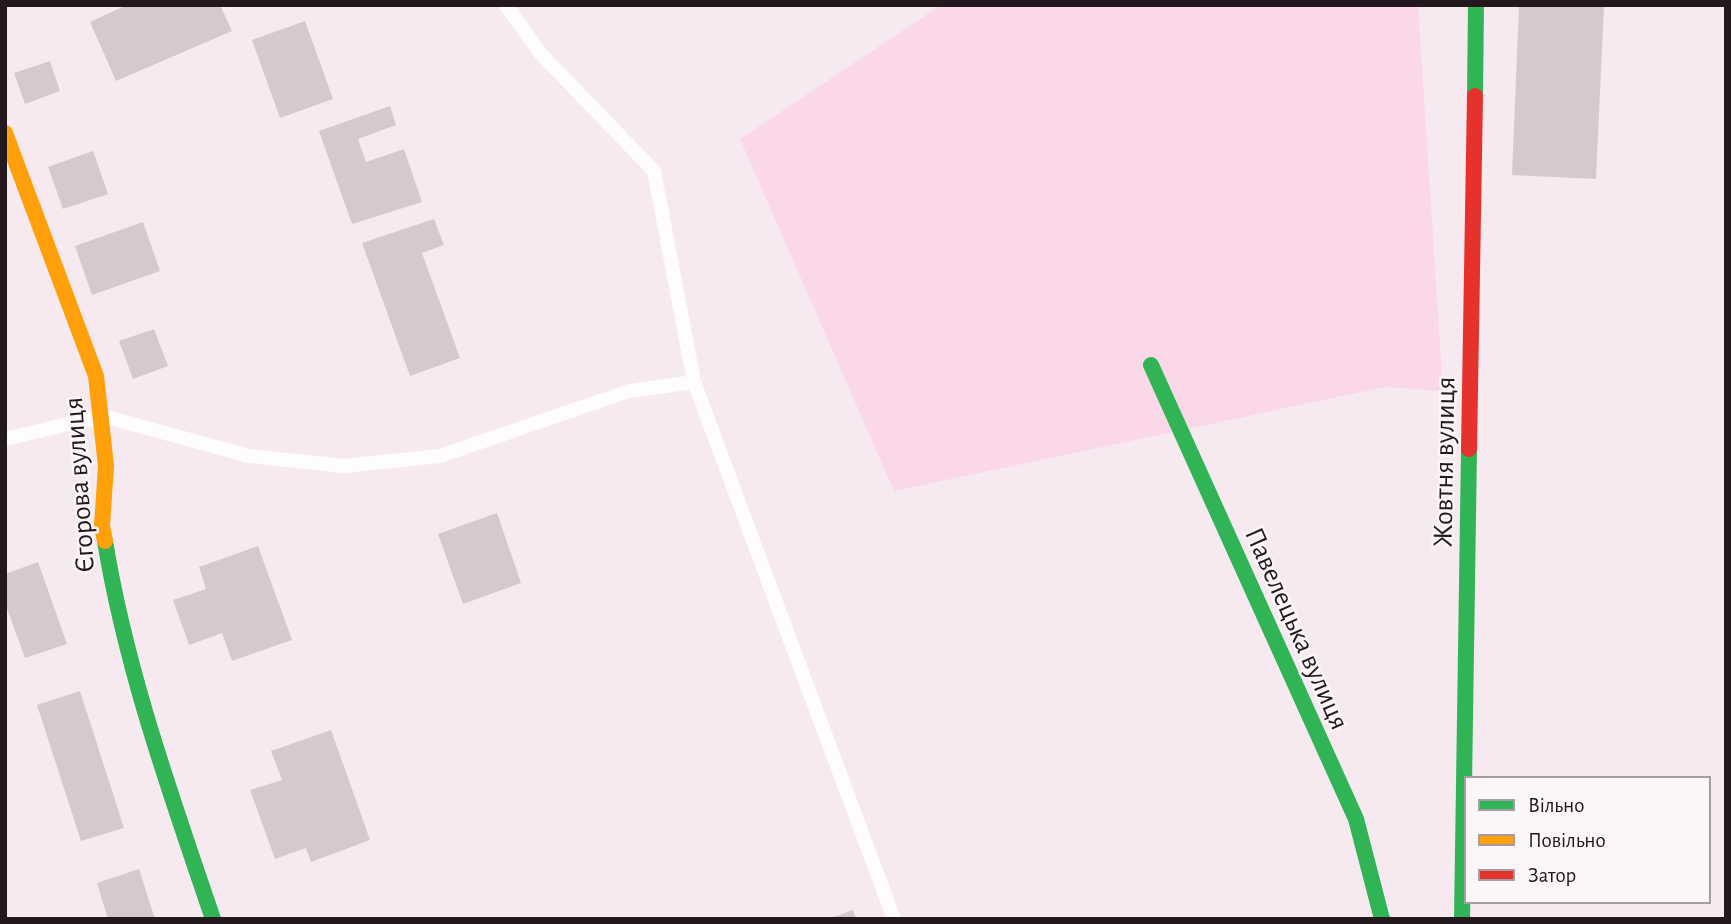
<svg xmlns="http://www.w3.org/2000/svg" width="1731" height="924" font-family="'Alegreya Sans',sans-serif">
	<rect width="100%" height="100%" fill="#f7e9f0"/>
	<path fill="#fad8e8" d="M941 5H1418L1443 391 1385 387 894 491 740 139Z"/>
	<path fill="#d5c9cf" d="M127 5H220L232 31 116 81 90 22Z
		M1519 5H1604L1596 179 1512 175Z
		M305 21 333 99 280 118 252 40Z
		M50 61 60 91 25 104 14 73Z
		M390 106 396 125 358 139 366 162 404 149 422 202 352 224 319 131Z
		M93 151 108 194 63 209 48 167Z
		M434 219 444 245 422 253 460 358 410 376 362 243Z
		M143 222 160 271 92 295 75 246Z
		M154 329 168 366 133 379 119 341Z
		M497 513 521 583 463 604 438 534Z
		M258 546 292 640 232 661 222 633 189 645 173 600 206 589 199 567Z
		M38 562 67 644 25 658 5 603V574Z
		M80 691 124 828 81 841 37 705Z
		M331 730 370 840 311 862 306 848 275 859 250 790 282 780 271 751Z
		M139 869 155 919H108L97 883Z
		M853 910 856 919H831V918Z"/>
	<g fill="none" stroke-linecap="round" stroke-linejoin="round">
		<path stroke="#fefcfd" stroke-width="14" d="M506 5 541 54 654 171 694 382 894 919
			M5 439 103 416 249 456 344 466 440 456 629 391 694 382"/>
		<path stroke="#30b455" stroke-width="16" d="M1475 96 1476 5
			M1151 365 1356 819 1382 919
			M105 541C126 670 171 795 213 919
			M1462 919 1469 449"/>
		<path stroke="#ff9f0a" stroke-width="16" d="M5 133 96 376 106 466 102 526 105 541"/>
		<path stroke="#e5322d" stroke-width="16" d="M1469 449 1475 96"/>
	</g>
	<g text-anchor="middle" stroke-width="5" stroke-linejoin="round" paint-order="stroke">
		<g font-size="28" fill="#23181e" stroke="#fdf6f9">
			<text transform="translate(1443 462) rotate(-89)" y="10">Жовтня вулиця</text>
			<text transform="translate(78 485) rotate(-94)" y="10">Єгорова вулиця</text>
			<text transform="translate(1298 628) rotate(66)" y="10">Павелецька вулиця</text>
		</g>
	</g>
	<rect width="1731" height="924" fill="none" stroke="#23181e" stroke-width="14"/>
	<rect x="1465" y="777" width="245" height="126" fill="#fdf6f9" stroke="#a69da1" stroke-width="2"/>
	<rect x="1479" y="800" width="35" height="10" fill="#30b455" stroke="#a69da1" stroke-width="2"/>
	<text x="1528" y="812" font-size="21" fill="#23181e">Вільно</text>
	<rect x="1479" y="835" width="35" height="10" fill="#ff9f0a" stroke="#a69da1" stroke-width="2"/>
	<text x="1528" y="847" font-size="21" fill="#23181e">Повільно</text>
	<rect x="1479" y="870" width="35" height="10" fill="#e5322d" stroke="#a69da1" stroke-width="2"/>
	<text x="1528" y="882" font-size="21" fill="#23181e">Затор</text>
</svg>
